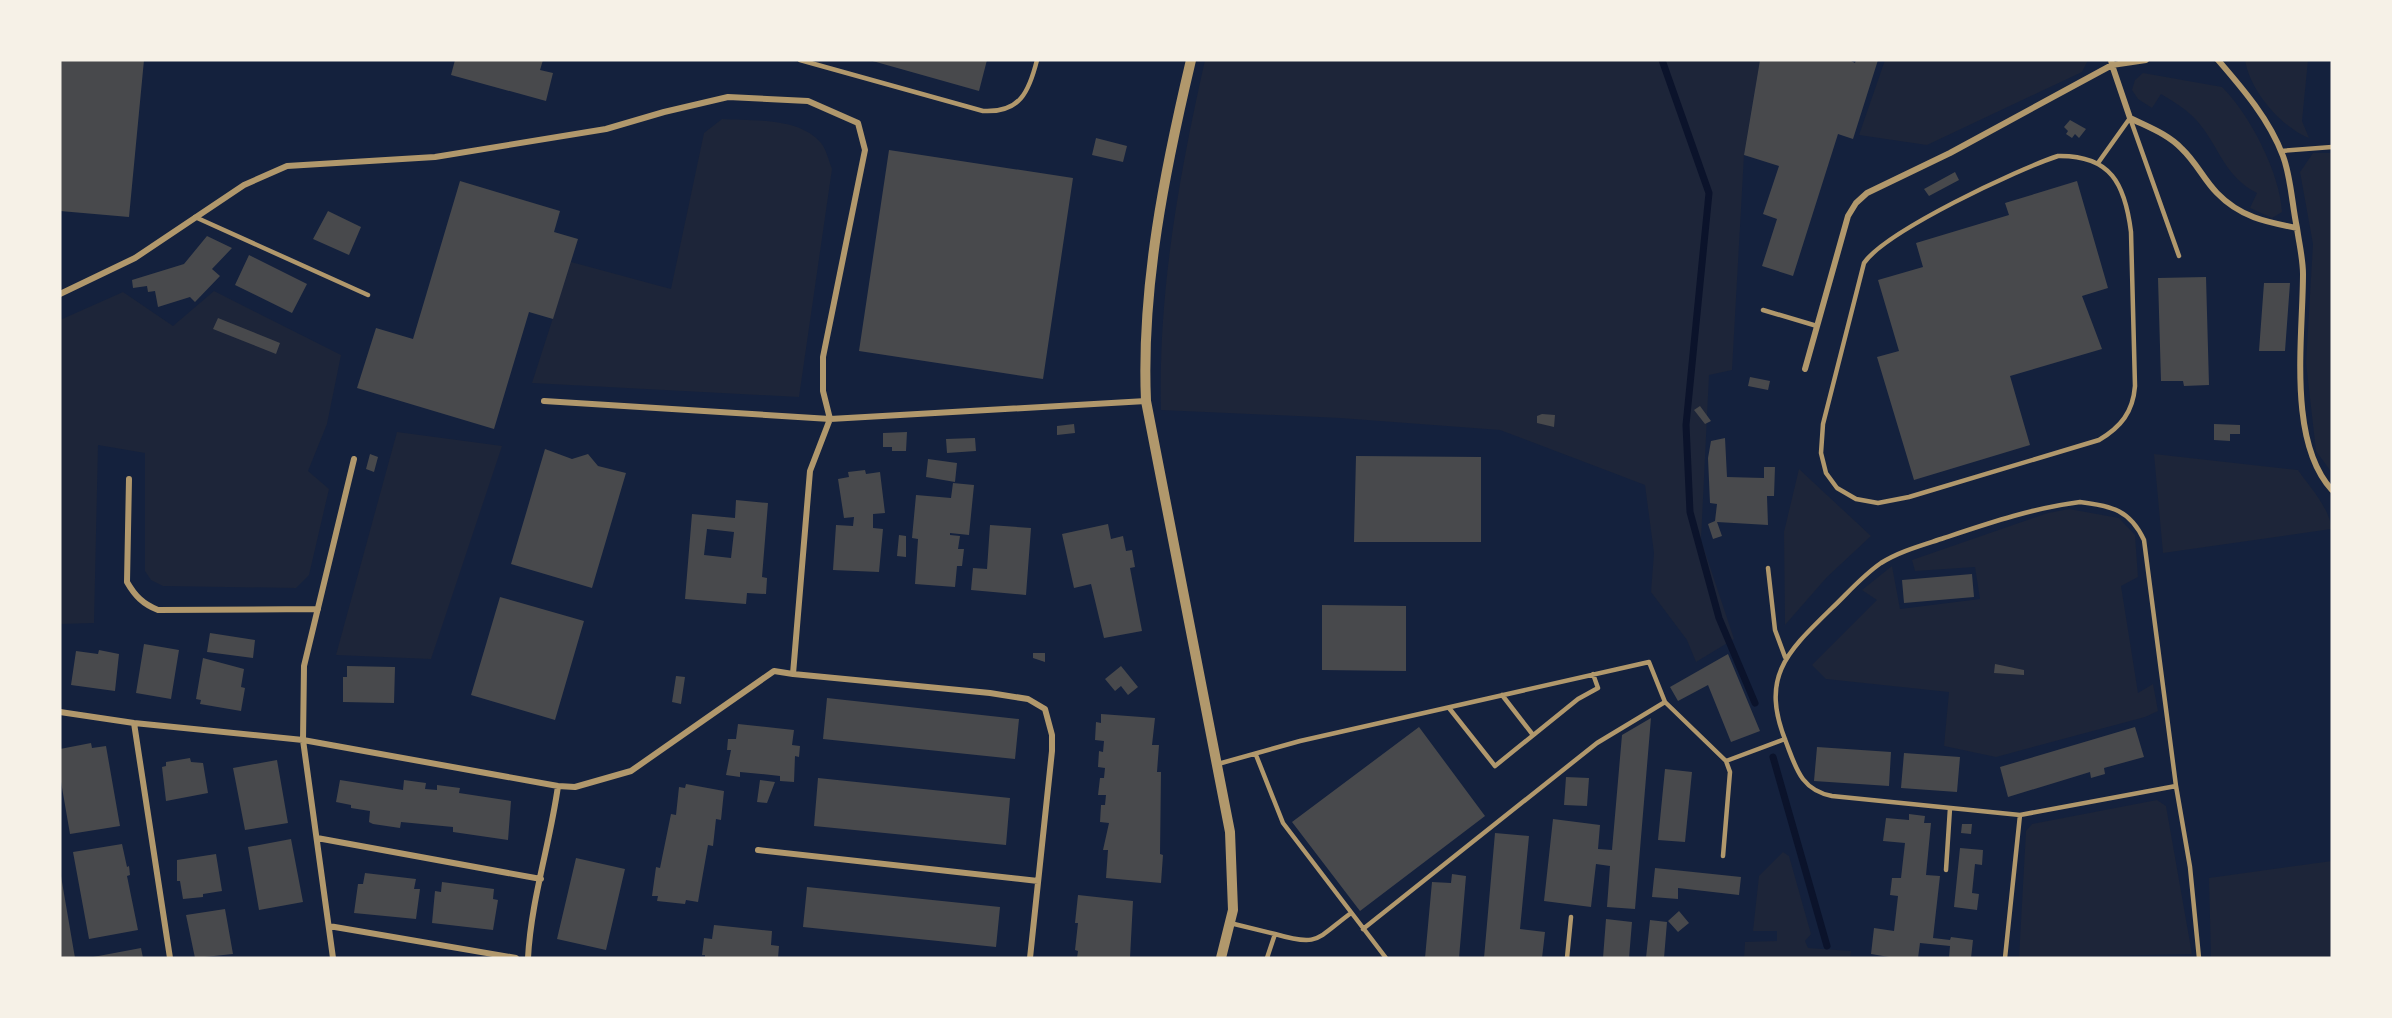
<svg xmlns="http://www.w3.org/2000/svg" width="2392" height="1018" font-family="Merriweather,serif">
	<rect width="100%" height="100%" fill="#14213d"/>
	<path fill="#1d2539" d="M1205 60H1760L1744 155 1732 370 1709 375 1701 540 1734 639 1696 662 1687 640 1651 592 1654 553 1645 485 1500 430 1340 418 1161 410C1158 291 1179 176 1205 60Z
		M1885 60H2088L2082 72 1927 145 1859 135Z
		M2245 60H2308L2302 121 2309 138C2281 127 2250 91 2245 60Z
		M2143 73 2222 87C2250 115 2280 173 2282 212L2272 218 2250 208 2257 193C2224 176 2220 148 2198 122 2188 110 2174 102 2161 94L2152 108 2138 99 2132 90 2135 80Z
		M722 119C752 121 800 117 821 143 826 149 829 161 832 169L799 397 532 383 571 262 671 289 704 133Z
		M2313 153H2332V473L2316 451 2306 363 2313 244 2300 172Z
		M214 291 341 355 327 424 308 471 329 489 309 575 296 588 163 586 151 580 145 571V453L98 445 94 623 60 624V320L123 292 173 326Z
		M397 432 502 446 431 659 336 655Z
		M2154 454 2298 470C2311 489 2332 510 2332 534L2331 529 2163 553Z
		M1799 469 1871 536 1827 577 1785 625 1784 532Z
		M2069 509 2119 518 2135 535 2138 577 2121 586 2138 693 2153 684 2158 711 2145 717 1996 757 1944 746 1949 692 1826 679 1812 665 1877 600 1862 590 1892 566 1900 609 1980 599 1975 567 1915 571 1912 560 2048 513Z
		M2157 800 2166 806 2192 954 2019 958 2026 831 2032 824Z
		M1783 852 1789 856 1811 934 1805 941 1808 948 1851 951 1850 958H1744L1745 942 1777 941V931H1753L1759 876Z
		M2332 861V958H2211L2209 878Z"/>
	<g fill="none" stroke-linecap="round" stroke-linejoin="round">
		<path stroke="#0b132b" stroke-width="7" d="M1662 60 1709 193 1686 425 1690 512 1719 618 1755 703
			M1773 757 1827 946"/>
	</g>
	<path fill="#48494c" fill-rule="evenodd" d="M60 60H144L129 217 60 211Z
		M455 60H543L540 70 553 73 546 101 451 75Z
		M869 60H987L979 91Z
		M1760 60H1849L1855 63 1856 60H1878L1853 139 1838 134 1793 276 1762 266 1777 219 1763 214 1779 166 1744 155Z
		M2070 120 2086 129 2079 138 2075 134 2072 138 2066 134 2068 131 2064 127Z
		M1096 138 1127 146 1123 162 1092 155Z
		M889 150 1073 178 1043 379 859 351Z
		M1955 172 1959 180 1929 196 1924 189Z
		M460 181 560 211 554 232 578 239 553 319 529 312 494 429 357 388 376 328 413 339Z
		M2077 181 2108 288 2082 296 2102 349 2010 376 2030 445 1914 480 1877 357 1899 351 1878 280 1923 267 1916 243 2009 215 2005 203Z
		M328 211 361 227 349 255 313 239Z
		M207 236 232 248 212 269 220 276 195 302 190 297 158 307 155 291 148 292 147 286 133 288 132 280 184 264Z
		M249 255 307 284 292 313 235 285Z
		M2206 277 2209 385 2184 386 2183 381H2161L2158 278Z
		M2264 283H2290L2285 351H2259Z
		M218 318 280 343 276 354 213 329Z
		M1750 377 1770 381 1768 390 1748 386Z
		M1700 406 1711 421 1705 424 1694 410Z
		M1542 414 1555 415 1554 427 1537 423V416Z
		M1074 424 1075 433 1057 435V426Z
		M2214 424 2240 425V434H2230V441L2214 440Z
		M907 432 906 451H892V447H883V433Z
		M975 438 976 451 947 453 946 439Z
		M1725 438 1727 477 1764 478V467H1775L1774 496H1767L1768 525 1717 522 1722 536 1713 539 1708 524 1715 521 1717 504 1710 503 1708 458 1711 441Z
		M545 449 572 459 588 454 598 466 626 473 592 588 511 564Z
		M370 454 378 457 374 472 366 469Z
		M1356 456 1481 457V542H1354Z
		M928 459 957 463 955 482 926 477Z
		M865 470 866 474 880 472 885 513 873 514V528L883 529 879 572 833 570 836 525 853 526 854 517 844 518 838 479 849 477 848 472Z
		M953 483 974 485 969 535 950 533V535L960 536 958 549H964L962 566H957L955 587 915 584 918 539 912 538 916 495 951 498Z
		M736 500 768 503 762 577 767 578 766 594 747 593 746 604 685 599 692 514 735 518ZM707 529 734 532 731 558 704 555Z
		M1108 524 1111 539 1123 536 1126 551 1132 550 1135 567 1130 568 1142 631 1104 638 1091 584 1074 588 1062 534Z
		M990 525 1031 528 1026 595 971 590 973 568 987 569Z
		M899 535 906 536V557L897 556Z
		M1972 574 1974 597 1904 603 1902 580Z
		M500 597 584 621 555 720 471 695Z
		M1322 605 1406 606V671L1322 670Z
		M210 633 255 640 253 658 207 652Z
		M144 644 179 650 171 699 136 693Z
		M99 650 119 654 115 691 71 685 76 651 98 654Z
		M1033 653H1045V662L1033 658Z
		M1728 654 1760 731 1731 742 1708 685 1678 701 1670 687Z
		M203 658 244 669 241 687 245 688 241 711 200 704 201 700 196 699Z
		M1995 664 2024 670V675L1994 673Z
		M347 666 395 667 394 703 343 702V677H347Z
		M1121 666 1138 687 1128 695 1121 686 1115 691 1105 679Z
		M676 676 685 677 681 704 672 702Z
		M827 698 1019 719 1015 759 823 739Z
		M1101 714 1155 718 1152 745H1159L1157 772H1161L1160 854 1163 855 1161 883 1106 878 1108 850H1103L1109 823 1100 822 1101 805H1105L1106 795H1098L1100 778H1104L1105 768 1098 767 1099 751 1103 752 1104 741 1095 740 1096 722 1101 723Z
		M1651 718 1635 909 1607 907 1610 866 1596 864 1591 907 1544 901 1553 819 1600 825 1598 849 1612 850 1622 735Z
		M738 724 794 730 792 745 800 746 799 757 795 756 794 782 780 781V776L761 774 740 772V777L726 775 731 750H727L728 739H736Z
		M1419 727 1485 816 1360 911 1292 822Z
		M2135 727 2144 757 2104 768 2105 774 2091 778 2090 772 2008 797 2000 767Z
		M91 743 92 748 106 746 120 826 70 834 60 776V749Z
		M1817 747 1891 752 1889 786 1814 781Z
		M1904 753 1960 757 1957 792 1901 788Z
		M190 758 191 762 203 763 208 793 166 801 162 767 166 766V762Z
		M277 760 288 823 245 830 233 768Z
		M1665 769 1692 772 1685 842 1658 840Z
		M1566 777 1589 778 1587 806 1564 805Z
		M818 778 1010 798 1006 845 814 826Z
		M340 780 403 790 404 780 426 783 425 789 437 790V785L460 788 459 793 511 801 508 840 453 832V827L401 822 400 828 373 824 369 822 370 811 351 808V805L336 802Z
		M760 780 775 782 767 803 757 802Z
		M686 784 724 791 721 820 716 819 713 846 708 845 698 902 686 900 685 904 657 901 658 896H652L656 867 660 868 671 814 676 815 679 787 685 788Z
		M1909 814 1925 816 1924 823H1931L1926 875 1940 876 1933 938 1950 940 1951 937 1973 940 1971 958H1949L1950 946 1920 943 1918 958H1895L1871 954 1874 928 1894 931 1898 896 1890 895 1892 878H1901L1905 843 1883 841 1886 818 1909 820Z
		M1962 824H1972L1971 834 1961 833Z
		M1495 833 1529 836 1520 929 1545 932 1542 958H1484Z
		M291 839 303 902 259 910 248 847Z
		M122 844 127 867 129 866 130 875 127 876 138 930 89 939 73 852Z
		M1960 848 1983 850 1982 865 1975 864 1972 893 1979 894 1977 910 1954 907Z
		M216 854 222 891 203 894V897L183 899 180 881H177V860Z
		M576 858 625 869 606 950 557 939Z
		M1655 868 1741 877 1739 895 1678 888V899L1652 897Z
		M365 873 416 879 414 889H420L416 919 354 913 358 884H363Z
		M1452 874 1466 876 1459 958H1425L1432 882 1451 883Z
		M60 876H61L75 958H60Z
		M442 882 494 889 493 899 498 900 493 930 432 923 435 891 441 892Z
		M807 887 1000 907 996 947 803 927Z
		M1078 895 1133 901 1130 958H1077L1078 951 1075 950 1078 923H1075Z
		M225 909 233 954 195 958 186 915Z
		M1679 911 1689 923 1678 932 1668 921Z
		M1606 919 1632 922 1629 958H1603Z
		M1650 920 1667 922 1664 958H1646Z
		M714 925 772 931 771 945 779 946 778 958H705V955H702L704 938 712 939Z
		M141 948 143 958H93V957Z"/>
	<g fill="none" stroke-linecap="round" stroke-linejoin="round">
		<path stroke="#b1986c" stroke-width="4.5" d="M800 60 983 111C1020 113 1029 92 1037 60
			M2130 118 2179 256
			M2281 151 2332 147
			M2058 156C2111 155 2125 184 2131 232L2135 386C2133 412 2121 427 2099 440L1909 497 1878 503 1856 499 1837 488 1826 473 1821 453 1823 424 1864 263C1886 231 2018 169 2058 156Z
			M2098 163 2130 118
			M195 217 368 295
			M1763 310 1817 326
			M2080 502C2112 506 2130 510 2144 540L2176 786 2020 815 1832 796C1801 790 1796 768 1786 742 1760 677 1786 653 1831 609 1847 594 1862 576 1881 563 1900 551 1923 545 1944 538 1989 523 2033 508 2080 502Z
			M1768 568 1775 630 1785 657
			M1502 695 1533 735
			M1449 708 1495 766 1578 699 1598 688 1593 674
			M1256 755 1283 823 1386 958
			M1218 764 1300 741 1649 662 1665 702 1726 761 1785 739
			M2176 786 2190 867 2199 958
			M1723 856 1730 772 1726 761
			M1946 870 1950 808
			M1230 923 1275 934 1267 958
			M1363 929 1597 743 1665 702
			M1275 934C1319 947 1316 939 1351 913
			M1567 958 1571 917
			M2005 958 2020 815"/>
		<path stroke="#b1986c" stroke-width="6" d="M2146 60 2112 65 2130 118C2148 127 2168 134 2182 149 2196 162 2204 180 2217 193 2240 217 2266 222 2297 228 2292 205 2291 177 2283 156 2269 119 2243 89 2218 60
			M2297 228C2299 243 2303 259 2303 274 2303 336 2287 441 2332 490
			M60 294 135 258 244 185 287 166 435 157 606 129 664 112 728 97 808 101 858 123 865 150 823 357V391L830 419
			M1805 369 1848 216 1856 203 1867 193 1950 153 2112 65 2111 60
			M544 401 830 419 1146 401
			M830 419 810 471 793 674 990 693 1028 699 1045 709 1052 735V751L1030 958
			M129 479 127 582C135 596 143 604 158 610L318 609
			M60 712 134 723 303 740 558 786 575 787 631 771 774 671 793 674
			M134 723 170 958
			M317 838 541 879
			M758 850 1038 881
			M329 926 516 958
			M333 958 303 740 304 666 354 459
			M528 958C531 900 550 844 558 786"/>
		<path stroke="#b1986c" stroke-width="10" d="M1191 60C1165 170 1141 287 1146 401L1230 832 1233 910 1221 958"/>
	</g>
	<rect width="2392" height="1018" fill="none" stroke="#f6f1e7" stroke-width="123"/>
</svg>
